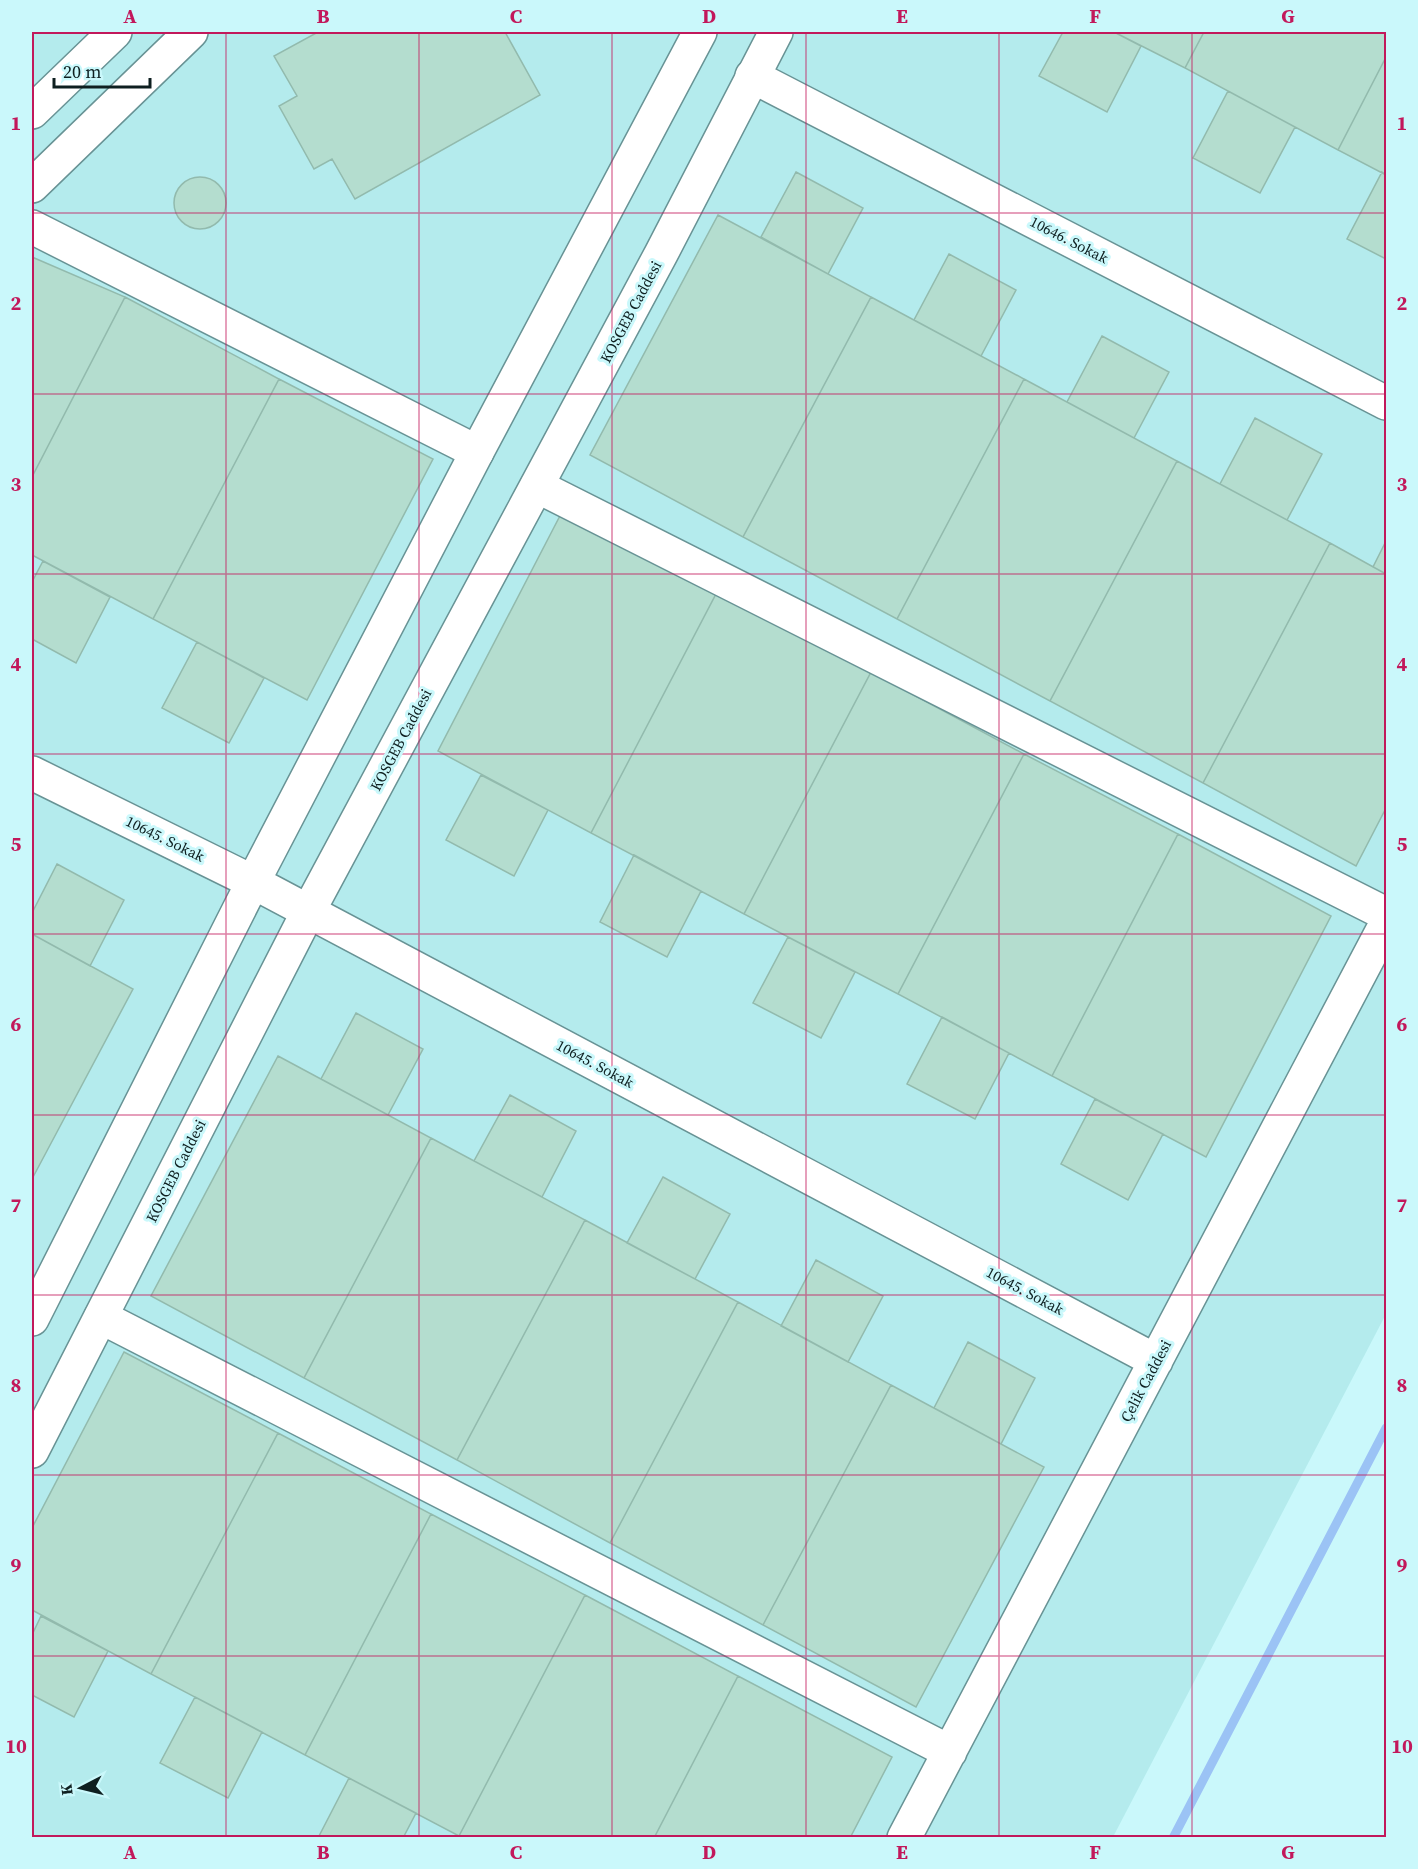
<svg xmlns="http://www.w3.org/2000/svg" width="1418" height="1869" font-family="'Source Serif 4',serif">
	<rect width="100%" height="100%" fill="#caf8fb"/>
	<path fill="#b4ebed" d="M32 32H1386V1314L1113 1837 32 1838Z"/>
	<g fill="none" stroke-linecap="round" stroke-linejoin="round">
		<path stroke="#9bc3f5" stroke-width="9" d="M1173 1838 1386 1428"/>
	</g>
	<path fill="#b4ddcf" stroke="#92baad" stroke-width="1.5" d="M318 32H505L540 95 355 199 332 159 314 169 279 106 297 96 274 56Z
		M1063 32H1114L1141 46 1107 112 1039 76Z
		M1114 32H1204L1185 68Z
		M1204 32H1386V57L1338 150 1185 68Z
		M1386 57V175L1338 150Z
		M1228 91 1295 127 1260 193 1193 158Z
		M796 172 863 208 828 274 761 237Z
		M1382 172 1386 175V259L1347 239Z
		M174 203a26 26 0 1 1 52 0a26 26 0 1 1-52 0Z
		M718 215 871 297 743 537 590 455Z
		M949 254 1016 290 981 356 914 320Z
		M32 257 125 297 32 477Z
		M125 297 279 379 153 619 32 555V477Z
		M871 297 1024 379 897 619 743 537Z
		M1102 336 1169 372 1134 438 1067 402Z
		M279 379 433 459 307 700 153 619Z
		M1024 379 1177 461 1050 701 897 619Z
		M1255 418 1322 454 1287 520 1220 484Z
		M1177 461 1330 543 1203 783 1050 701Z
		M563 510 717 592 591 833 438 751Z
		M1386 541V574L1373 567Z
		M1330 543 1386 574V808L1356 866 1203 783Z
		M43 561 110 597 76 663 32 639V582Z
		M717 592 871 672 744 914 591 833Z
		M197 642 264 678 229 743 162 708Z
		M871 672 1024 754 898 994 744 914Z
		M1024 754 1178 834 1052 1076 898 994Z
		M481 775 548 810 514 876 446 840Z
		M1178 834 1331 916 1206 1157 1052 1076Z
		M634 855 701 891 667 957 600 922Z
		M57 864 124 900 90 966 32 934V913Z
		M32 934 133 989 32 1179Z
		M788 937 855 972 821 1038 753 1003Z
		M356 1013 423 1049 388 1115 321 1079Z
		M942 1017 1009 1053 975 1119 907 1084Z
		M278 1056 431 1138 304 1378 151 1296Z
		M510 1095 576 1131 542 1197 474 1161Z
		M1095 1099 1163 1134 1128 1200 1061 1164Z
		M431 1138 585 1220 457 1460 304 1378Z
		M663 1177 730 1214 695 1279 627 1243Z
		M585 1220 738 1302 610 1543 457 1460Z
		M816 1260 883 1296 848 1362 781 1326Z
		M738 1302 891 1385 763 1625 610 1543Z
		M968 1342 1035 1378 1001 1444 934 1408Z
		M124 1352 278 1433 151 1674 32 1610V1528Z
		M891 1385 1044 1467 916 1707 763 1625Z
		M278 1433 431 1514 305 1755 151 1674Z
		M431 1514 585 1595 459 1836 305 1755Z
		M585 1595 738 1676 654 1838H462L459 1836Z
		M41 1616 108 1651 74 1717 32 1695V1635Z
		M738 1676 892 1757 850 1838H654Z
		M195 1697 262 1732 228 1798 160 1763Z
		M349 1778 416 1813 403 1838H318Z"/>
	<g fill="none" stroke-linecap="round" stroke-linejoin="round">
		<g stroke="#689395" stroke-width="36">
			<path id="minor" d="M752 76 1386 403
				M32 112 115 32
				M32 186 191 32
				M32 227 477 452
				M537 486 1386 914
				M32 773 253 882 1156 1361
				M101 1317 950 1752
				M904 1838 1386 924"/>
		</g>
		<g stroke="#689395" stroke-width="36">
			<path id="major" d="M32 1319 253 882 477 452 700 32
				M32 1451 308 912 661 254 776 32"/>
		</g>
		<use href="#minor" stroke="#fff" stroke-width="33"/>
		<use href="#major" stroke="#fff" stroke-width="33"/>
	</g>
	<path fill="none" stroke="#c2185b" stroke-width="1.5" stroke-opacity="0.55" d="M226 32V1838M419 32V1838M612 32V1838M806 32V1838M999 32V1838M1192 32V1838M32 213H1386M32 394H1386M32 574H1386M32 754H1386M32 934H1386M32 1115H1386M32 1295H1386M32 1475H1386M32 1656H1386"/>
	<g text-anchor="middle" stroke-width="6" stroke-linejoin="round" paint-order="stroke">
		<g font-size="15" fill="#0e1f20" stroke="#caf8fb">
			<text transform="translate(1069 240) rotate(27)" y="5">10646. Sokak</text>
			<text transform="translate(631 312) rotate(-62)" y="5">KOSGEB Caddesi</text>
			<text transform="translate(401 740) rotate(-62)" y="5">KOSGEB Caddesi</text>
			<text transform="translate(165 839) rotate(26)" y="5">10645. Sokak</text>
			<text transform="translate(595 1064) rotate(28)" y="5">10645. Sokak</text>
			<text transform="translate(176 1171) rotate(-63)" y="5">KOSGEB Caddesi</text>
			<text transform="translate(1025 1291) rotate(28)" y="5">10645. Sokak</text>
			<text transform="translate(1146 1381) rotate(-62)" y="5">Çelik Caddesi</text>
		</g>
	</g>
	<rect width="1418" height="1869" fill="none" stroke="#caf8fb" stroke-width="66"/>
	<g transform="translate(81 1788) rotate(263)" stroke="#caf8fb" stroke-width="4.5" paint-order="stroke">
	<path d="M0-4.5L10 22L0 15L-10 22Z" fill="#0e1f20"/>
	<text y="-9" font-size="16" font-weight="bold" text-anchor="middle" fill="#0e1f20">K</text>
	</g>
	<path d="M54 78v9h96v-9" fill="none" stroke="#0e1f20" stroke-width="3"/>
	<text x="63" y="78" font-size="18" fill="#0e1f20" stroke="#caf8fb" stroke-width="4.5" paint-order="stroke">20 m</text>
	<rect x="33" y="33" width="1352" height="1803" fill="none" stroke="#c2185b" stroke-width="2"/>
	<g font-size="20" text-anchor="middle" font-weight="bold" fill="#c2185b">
		<text x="130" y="23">A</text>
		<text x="323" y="23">B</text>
		<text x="516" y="23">C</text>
		<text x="709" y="23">D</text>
		<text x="902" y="23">E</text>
		<text x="1095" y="23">F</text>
		<text x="1288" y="23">G</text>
		<text x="16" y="130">1</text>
		<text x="1402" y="130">1</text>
		<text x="16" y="310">2</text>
		<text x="1402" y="310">2</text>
		<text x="16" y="491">3</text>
		<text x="1402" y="491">3</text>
		<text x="16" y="671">4</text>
		<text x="1402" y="671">4</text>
		<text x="16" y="851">5</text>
		<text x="1402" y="851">5</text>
		<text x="16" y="1031">6</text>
		<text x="1402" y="1031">6</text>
		<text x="16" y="1212">7</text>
		<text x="1402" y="1212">7</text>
		<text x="16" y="1392">8</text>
		<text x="1402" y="1392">8</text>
		<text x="16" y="1572">9</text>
		<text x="1402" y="1572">9</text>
		<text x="16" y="1753">10</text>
		<text x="1402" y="1753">10</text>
		<text x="130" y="1859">A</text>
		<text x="323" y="1859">B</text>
		<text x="516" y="1859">C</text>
		<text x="709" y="1859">D</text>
		<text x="902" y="1859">E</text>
		<text x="1095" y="1859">F</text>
		<text x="1288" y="1859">G</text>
	</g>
</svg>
